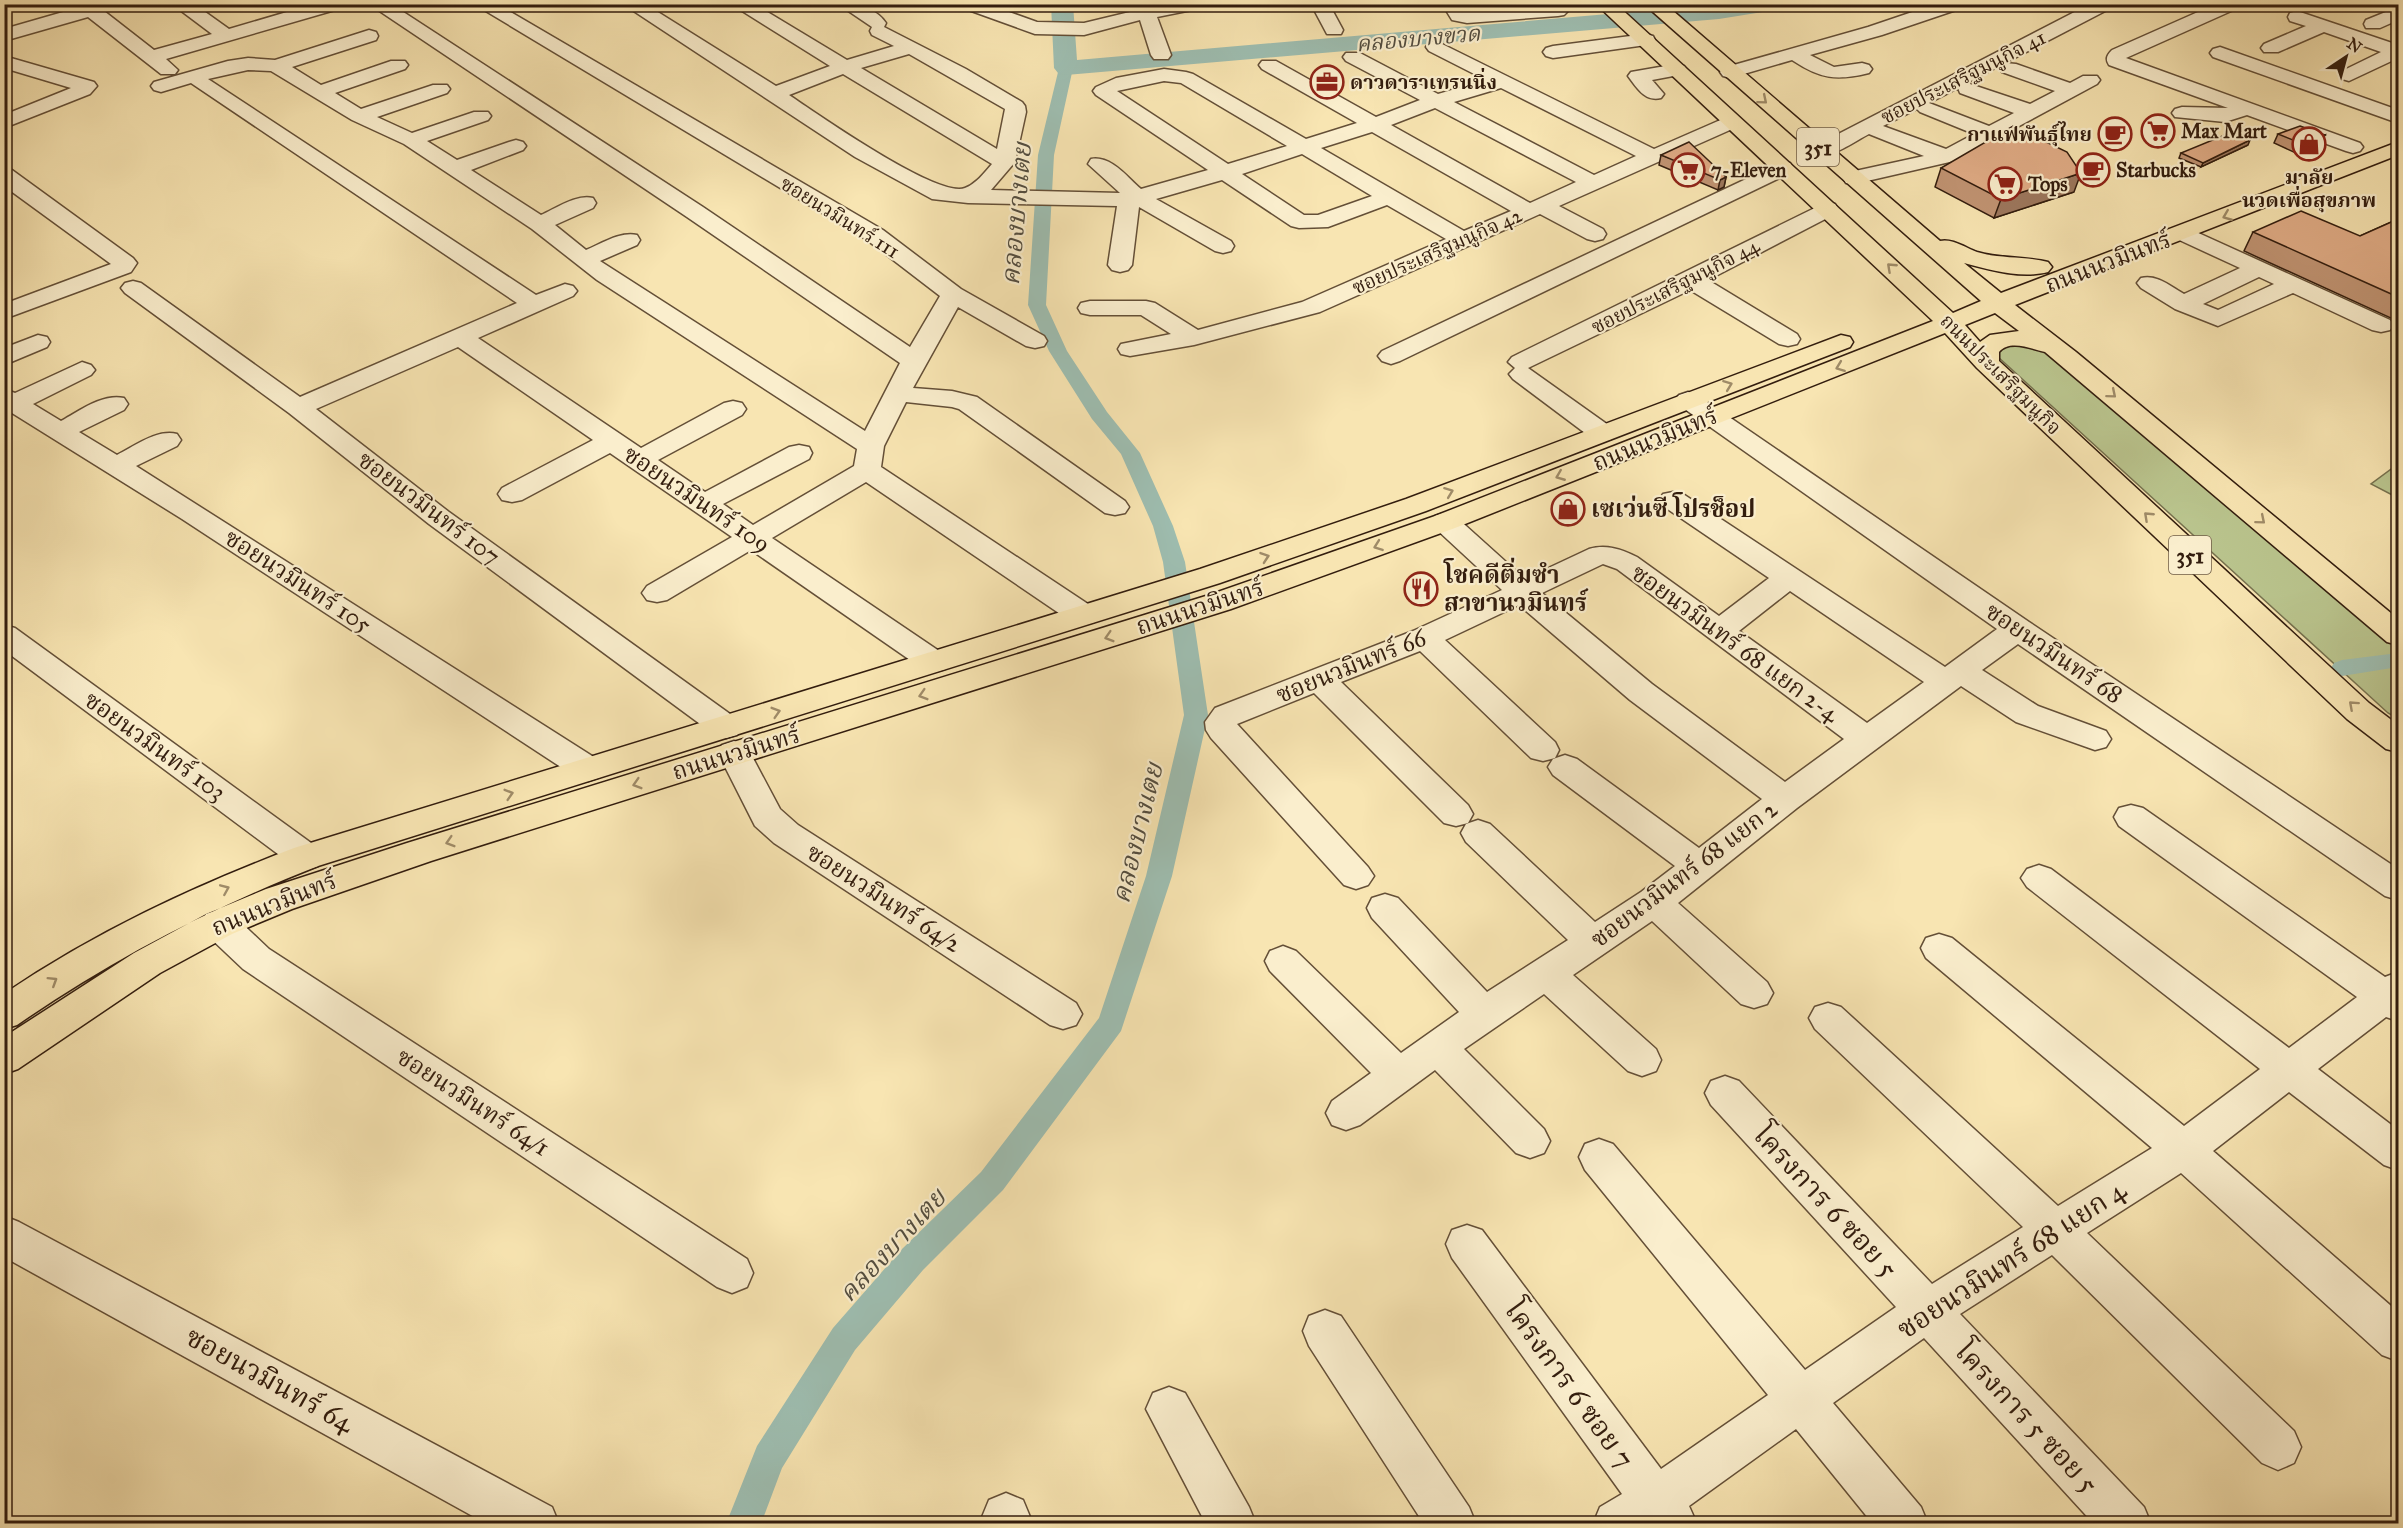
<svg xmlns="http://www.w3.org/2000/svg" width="2403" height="1528" font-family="'IM FELL Great Primer','Noto Serif Thai',serif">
	<rect width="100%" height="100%" fill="#f8e5b2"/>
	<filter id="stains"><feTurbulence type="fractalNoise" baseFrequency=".00333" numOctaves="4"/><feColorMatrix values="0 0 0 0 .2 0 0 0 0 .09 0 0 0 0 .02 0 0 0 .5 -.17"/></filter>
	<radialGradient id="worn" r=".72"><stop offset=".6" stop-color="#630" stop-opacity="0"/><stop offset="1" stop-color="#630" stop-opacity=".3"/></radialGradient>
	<path fill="#bac58e" stroke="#76714e" stroke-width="1.5" d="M2011 344 2046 349 2398 642V719L2388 713 1997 356 1999 348Z
		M2398 464V498L2371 484Z"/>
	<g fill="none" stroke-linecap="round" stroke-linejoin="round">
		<path fill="#9ebeb1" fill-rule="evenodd" d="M1066 64 1073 68 1054 155 1046 305 1067 351 1107 412 1140 453 1173 526 1185 562 1208 715 1172 876 1121 1031 1003 1190 923 1270 855 1350 782 1468 761 1524H726L757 1446 833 1328 901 1250 981 1172 1099 1018 1146 876 1184 715 1163 562 1153 526 1121 454 1092 419 1049 351 1028 305 1038 155 1059 68Z
			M2398 653V667L2342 676 2334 673 2331 668 2334 663 2342 660Z"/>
		<path fill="#9ebeb1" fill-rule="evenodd" d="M1051 4H1073L1077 60 1724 4H1780L1777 9 1769 11 1719 19 1066 75 1058 73 1054 68Z"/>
		<g stroke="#644f37" stroke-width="3">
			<path id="minor" d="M74 4H95L154 50 212 34 172 4H194L229 29 314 4H345L342 8 166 59 178 70 175 74H161L88 17 4 41V29L77 8Z
				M369 4H391L703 207 910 347 940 296 867 240 474 4H497L883 230 961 289 1044 336 1047 341 1044 346 1035 348 1026 346 958 307 913 388 952 391 977 397 1125 501 1129 507 1125 513 1115 515 1105 513 959 409 952 407 906 402 884 446 881 467 1094 608 1098 615 1094 622 1083 625 1072 622 866 482 772 538 945 655 950 662 945 669 934 672 923 669 751 550 667 600 657 602 647 600 642 593 647 586 732 537 610 453 522 500 512 502 502 500 498 494 502 488 593 440 458 347 316 409 449 512 737 719 742 727 737 735 726 738 715 735 429 524 289 413 125 293 121 288 125 283 133 281 141 283 300 397 517 303 191 83 161 92 154 90 151 86 154 82 228 61 248 58 275 60 369 30 376 32 378 36 376 40 292 67 321 85 391 61H405L408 65 405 69 335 93 361 109 433 85H447L450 89 447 93 377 117 412 133 474 112H488L491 116 488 120 427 141 457 160 509 142 516 140 523 142 526 146 523 150 471 170 541 215C557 208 576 194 593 198L596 203 593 208 555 225 586 250C601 244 620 231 637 235L640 240 637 245 600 261 865 431 900 363 687 217ZM248 70 271 71 352 120 404 144 532 229 597 280 857 449 854 466 753 525 723 504 809 459 812 453 809 447 799 445 789 447 705 492 658 460 742 415 746 409 742 403 733 401 724 403 641 448 478 338 573 296 577 291 573 286 565 284 536 295 208 79Z
				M623 4H645L776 86 830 66 731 4H754L847 60 894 46 872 35 870 31 872 27 838 4C856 4 875 7 886 23L884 27 966 69 1022 102 1025 106 1026 112 1015 162 991 190 1120 193 1088 164 1091 159C1111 155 1128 178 1141 189L1208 170 1096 95 1093 91 1096 87 1116 78 1164 69 1186 72 1193 74 1306 139 1357 123 1262 69 1259 65 1262 61H1276L1376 117 1420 100 1346 61 1343 57 1346 53H1360L1438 94 1486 80 1429 51 1426 47 1429 43 1436 41 1654 149 1725 118 1732 116 1739 118 1742 122 1739 126 1559 206 1603 229 1606 234 1603 239 1595 241 1587 239 1540 214 1320 312 1194 345 1130 356 1121 354 1118 349 1121 344 1171 334 1141 315H1090L1081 313 1078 308 1081 303 1090 301H1146L1155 303 1198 330 1302 302 1446 239 1387 205 1328 227 1299 228 1291 226 1222 180 1156 199 1231 241 1234 246 1231 251 1223 253 1215 251 1139 207 1132 265 1128 270 1120 272 1112 270 1108 265 1117 206 968 203 932 199 855 157ZM909 54 1005 109 997 149 861 68ZM843 74 992 164C984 173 976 184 965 188 938 199 816 113 789 95ZM1164 81 1181 83 1287 146 1228 164 1117 91ZM1501 88 1636 156 1594 175 1454 102ZM1435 108 1576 182 1530 203 1391 125ZM1372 132 1511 211 1464 231 1321 148ZM1302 154 1372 196 1318 215H1304L1242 174Z
				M960 4H987L1037 22 1084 23 1163 4H1205L1202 8 1157 17 1171 55 1168 59H1154L1151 55 1140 20 1084 35 1035 34 963 8Z
				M1311 4H1329L1343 30 1341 34H1327Z
				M1446 4H1476L1473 8 1464 10 1467 11 1549 6 1548 4H1567L1570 9 1564 15 1558 16 1467 23 1452 20 1444 7Z
				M1936 4H1965L1962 8 1882 35 1810 55 1834 67 1862 63 1869 65 1872 69 1869 73C1836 81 1821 79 1792 60L1730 78 1723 76 1720 72 1723 68 1868 27Z
				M2090 4H2114L2111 8 2005 63 2016 64 2070 83 2083 76H2097L2100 80 2097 84 1954 161 1854 184 1846 183 1843 178 1846 173 1924 156 1869 134C1853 142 1832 159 1815 154L1811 150 1815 146ZM2001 65 1999 68 2002 72 2055 91 2030 104 1967 83ZM1958 88 1960 93 2014 113 1989 126 1929 103ZM1917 109 1920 112 1974 134 1946 149 1883 126Z
				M2216 4H2241L2238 8 2126 58 2360 143 2363 147 2360 151 2353 153 2346 151 2247 115 2225 122 2175 117 2172 113 2175 109 2182 107 2228 108 2109 65C2105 59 2107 55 2112 50Z
				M2398 7V20L2380 28H2366L2364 24 2366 20Z
				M2297 11 2398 45V58L2349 81 2342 79 2339 75 2342 71 2381 52 2324 32 2278 52H2264L2261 48 2264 44 2306 26 2290 21 2288 17 2290 13Z
				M1646 34 1653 36 1655 40 1653 44 1553 58 1546 56 1543 52 1546 48 1553 46Z
				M2220 47 2398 110V123L2213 57 2210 53 2213 49Z
				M4 56 94 82 97 86 90 94 4 128V115L71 88 4 68Z
				M1677 64 1684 66 1687 70 1684 74 1652 80 1664 94 1661 98C1645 102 1637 88 1628 76L1631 72Z
				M1782 162 1790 163 1793 168 1790 173 1400 361 1391 364 1382 361 1378 356 1382 351Z
				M4 169 12 170 133 258 137 263 131 272 4 319V304L111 264 4 186Z
				M1827 202 1835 204 1838 209 1835 214 1708 280 1797 334 1800 339 1797 344 1788 346 1779 344 1690 290 1528 368 1611 427 1615 433 1611 439 1602 441 1593 439 1513 379 1509 374 1515 368 1508 362 1512 357Z
				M2183 226 2390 320 2393 325 2390 330 2381 332 2372 330 2293 293 2218 326 2175 309 2141 288 2137 283 2141 278C2157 274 2170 286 2184 294L2240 268 2175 238 2172 233 2175 228ZM2259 277 2274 284 2218 310 2203 304Z
				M38 335 47 337 50 342 47 347 4 365V348Z
				M82 362 91 365 95 370 91 375 33 404 61 421C79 411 103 393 124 398L128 404 124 410 79 432 117 455C135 446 157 429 177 434L181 440 177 446 136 466 600 761 605 769 600 777 588 781 576 777 182 519 4 408V389L15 393Z
				M1688 392 1697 395 2029 622 2398 869V900L2385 896 2018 644 1982 670 2038 706 2106 731 2111 739 2106 747 2095 750 2016 722 1961 686 1797 808 1678 903 1767 982 1773 993 1767 1004 1754 1008 1741 1004 1652 921 1573 975 1656 1049 1661 1060 1656 1071 1642 1076 1628 1071 1544 994 1464 1049 1544 1129 1550 1141 1544 1153 1530 1158 1516 1153 1435 1070 1360 1125 1346 1130 1332 1125 1326 1113 1332 1101 1371 1073 1270 971 1265 961 1270 951 1283 946 1296 951 1401 1053 1459 1012 1372 918 1367 908 1372 898 1385 894 1398 898 1487 992 1568 940 1466 842 1461 833 1466 824 1478 820 1490 824 1595 922 1641 892 1675 866 1553 775 1548 767 1553 759 1565 755 1577 759 1699 848 1762 799 1630 700 1519 605 1445 640 1555 742 1559 750 1555 758 1543 761 1531 758 1420 651 1341 682 1468 805 1473 814 1468 823 1456 826 1444 823 1314 693 1237 724 1368 867 1374 876 1368 885 1356 889 1344 885 1211 738 1206 730 1205 722 1215 708 1413 631 1502 590 1435 528 1431 522 1435 516 1445 513 1455 516 1525 579 1589 549C1606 544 1621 549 1637 557L1719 616 1769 578 1663 506 1659 500 1663 494 1673 492 1683 494 1945 667 1997 629 1679 405 1675 400 1679 395ZM1603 564 1617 569 1844 739 1785 782 1652 684 1542 593ZM1790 591 1924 682 1867 723 1739 631Z
				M4 625 15 628 318 848 323 857 318 866 306 870 294 866 4 650Z
				M734 741 746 745 780 809 798 825 1076 1003 1082 1014 1076 1025 1063 1029 1050 1025 774 843 755 826 718 753 722 745Z
				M2131 805 2143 808 2385 977 2398 972V1021L2386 1017 2318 1069 2398 1130V1170L2384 1165 2289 1092 2213 1151 2398 1312V1361L2382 1355 2181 1173 2087 1233 2294 1431 2301 1447 2294 1463 2278 1470 2262 1463 2052 1255 1960 1314 2144 1507 2151 1524H2094L1924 1338 1833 1403 1921 1507 1928 1524H1873L1796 1429 1689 1506 1697 1524H1593L1600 1507 1622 1494 1452 1258 1446 1244 1452 1230 1467 1225 1482 1230 1661 1469 1768 1395 1585 1170 1579 1157 1585 1144 1599 1139 1613 1144 1805 1370 1896 1307 1711 1105 1705 1093 1711 1081 1725 1076 1739 1081 1932 1284 2023 1227 1815 1029 1809 1018 1815 1007 1828 1003 1841 1007 2058 1206 2152 1148 1926 958 1921 948 1926 938 1939 934 1952 938 2184 1126 2260 1069 2027 887 2021 878 2027 869 2039 865 2051 869 2289 1048 2357 997 2119 826 2114 817 2119 808Z
				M219 910 232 914 269 949 747 1259 753 1273 747 1287 732 1293 717 1287 243 969 206 934 201 924 206 914Z
				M4 1216 19 1222 552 1507 559 1524H487L4 1257Z
				M1325 1310 1341 1316 1469 1507 1476 1524H1424L1309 1346 1303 1331 1309 1316Z
				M1169 1387 1185 1393 1249 1507 1256 1524H1206L1146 1409 1153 1393Z
				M1006 1493 1023 1500 1033 1524H985L982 1517 989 1500Z"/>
		</g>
		<g stroke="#331d0e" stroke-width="3">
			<path id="major" d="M1596 4H1616L1953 313 1981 301 1644 4H1665L1940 241C1952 238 1966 248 1977 252 2000 259 2025 256 2048 262L2052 267 2048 272C2022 279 1990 270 1964 263L2001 293 2398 142V155L2015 305 2076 352 2398 619V645L2387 642 2045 352C2031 349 2010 339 1999 352V361L2369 703 2398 725V752L2386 749 2347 719 1977 368 1945 333 1455 528 1231 609 431 861 292 909 232 934 160 973 18 1069 4 1074V1037L134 953 206 914 266 889 407 843 1209 595 1435 516 1933 321ZM1995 313 2019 331 1990 335 1980 342 1965 325Z
				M1841 335 1850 337 1853 342 1850 347 1426 511 1220 583 318 866C211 908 112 959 17 1025L4 1029V994C95 932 192 887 294 848L1200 569 1406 499Z"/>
		</g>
		<use href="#minor" fill="#faeecd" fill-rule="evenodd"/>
		<use href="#major" fill="#f8e5b2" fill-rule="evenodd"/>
	</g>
	<path fill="#c19473" stroke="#331d0e" stroke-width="1.5" d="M2278 134 2325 135 2320 144 2298 154 2274 143Z
		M2248 145 2201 167 2179 158 2181 153Z
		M1661 155 1726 177 1724 187 1718 190 1659 165Z
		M1941 168 2074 192 1994 218 1935 187Z
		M2398 216V326L2395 324 2391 318 2244 251 2253 232 2360 236 2396 220Z"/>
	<path fill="#9d785e" stroke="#331d0e" stroke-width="1.5" d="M2325 135 2320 144 2298 154 2303 144Z
		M2250 140 2248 145 2201 167 2203 163Z
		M2081 173 2074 192 1994 218 2001 199Z
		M1726 177 1724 187 1718 190 1720 180Z"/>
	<path fill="#e0ac86" stroke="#331d0e" stroke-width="1.5" d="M2013 126 2067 152 2081 173 2001 199 1941 168Z
		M2300 126 2325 135 2303 144 2278 134Z
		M2237 130H2245L2250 140 2203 163 2181 153Z
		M1689 142 1726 177 1720 180 1661 155Z
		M2301 211 2360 236 2398 219V297L2253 232Z"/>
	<defs><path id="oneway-chevron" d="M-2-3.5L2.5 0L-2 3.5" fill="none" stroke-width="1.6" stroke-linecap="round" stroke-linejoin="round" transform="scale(1.5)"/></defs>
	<g stroke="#9f8b68">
		<use href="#oneway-chevron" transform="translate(1763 100) rotate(40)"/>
		<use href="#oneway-chevron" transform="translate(2227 216) rotate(158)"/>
		<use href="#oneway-chevron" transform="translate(1891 267) rotate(-137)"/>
		<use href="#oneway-chevron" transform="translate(1840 367) rotate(159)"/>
		<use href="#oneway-chevron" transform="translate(1728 385) rotate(-21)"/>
		<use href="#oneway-chevron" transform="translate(2112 394) rotate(40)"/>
		<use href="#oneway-chevron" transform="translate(1560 476) rotate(158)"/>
		<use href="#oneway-chevron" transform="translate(1449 492) rotate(-21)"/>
		<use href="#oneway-chevron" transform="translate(2148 516) rotate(-137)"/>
		<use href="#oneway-chevron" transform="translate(2261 520) rotate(40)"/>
		<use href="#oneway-chevron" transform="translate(1378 546) rotate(160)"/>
		<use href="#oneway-chevron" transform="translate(1265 557) rotate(-19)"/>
		<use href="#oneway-chevron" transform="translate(1109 637) rotate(163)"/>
		<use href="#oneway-chevron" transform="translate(923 695) rotate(163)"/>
		<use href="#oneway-chevron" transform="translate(2353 705) rotate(-138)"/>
		<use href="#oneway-chevron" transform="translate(776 712) rotate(-17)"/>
		<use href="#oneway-chevron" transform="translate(637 784) rotate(163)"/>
		<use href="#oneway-chevron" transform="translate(509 794) rotate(-17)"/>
		<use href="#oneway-chevron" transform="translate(450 842) rotate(163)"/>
		<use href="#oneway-chevron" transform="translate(225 889) rotate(-23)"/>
		<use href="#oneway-chevron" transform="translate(53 981) rotate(-32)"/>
	</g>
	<defs>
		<g id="office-ring" transform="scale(1.725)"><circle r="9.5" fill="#faeecd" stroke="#8f2418" stroke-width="1.5"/><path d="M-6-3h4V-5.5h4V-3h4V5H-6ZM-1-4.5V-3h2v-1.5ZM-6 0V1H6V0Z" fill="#8f2418"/></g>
		<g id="supermarket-ring" transform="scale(1.725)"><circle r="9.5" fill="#faeecd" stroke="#8f2418" stroke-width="1.5"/><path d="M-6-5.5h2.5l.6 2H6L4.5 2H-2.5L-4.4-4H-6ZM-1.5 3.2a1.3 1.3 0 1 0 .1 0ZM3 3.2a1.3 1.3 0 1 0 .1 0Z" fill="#8f2418"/></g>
		<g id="cafe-ring" transform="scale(1.725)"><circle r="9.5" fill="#faeecd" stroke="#8f2418" stroke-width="1.5"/><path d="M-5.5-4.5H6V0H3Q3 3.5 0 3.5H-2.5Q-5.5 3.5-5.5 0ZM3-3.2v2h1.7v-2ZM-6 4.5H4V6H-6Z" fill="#8f2418"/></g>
		<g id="shop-ring" transform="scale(1.725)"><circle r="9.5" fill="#faeecd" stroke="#8f2418" stroke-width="1.5"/><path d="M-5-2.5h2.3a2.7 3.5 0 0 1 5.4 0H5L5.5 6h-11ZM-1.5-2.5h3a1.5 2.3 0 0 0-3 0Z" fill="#8f2418"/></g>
		<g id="restaurant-ring" transform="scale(1.725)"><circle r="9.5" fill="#faeecd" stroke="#8f2418" stroke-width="1.5"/><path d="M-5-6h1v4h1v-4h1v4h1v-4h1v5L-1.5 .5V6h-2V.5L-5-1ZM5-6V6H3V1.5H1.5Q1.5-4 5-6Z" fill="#8f2418"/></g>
	</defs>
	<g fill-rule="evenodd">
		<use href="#office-ring" x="1327" y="82"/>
		<use href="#supermarket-ring" x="2158" y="131"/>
		<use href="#cafe-ring" x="2115" y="134"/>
		<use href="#shop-ring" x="2309" y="144"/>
		<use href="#supermarket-ring" x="1688" y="170"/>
		<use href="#cafe-ring" x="2093" y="170"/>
		<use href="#supermarket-ring" x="2005" y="184"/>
		<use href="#shop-ring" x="1568" y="509"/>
		<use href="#restaurant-ring" x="1421" y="589"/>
	</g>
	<g text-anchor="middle" stroke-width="4.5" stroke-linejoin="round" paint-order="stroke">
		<g font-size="20" fill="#331d0e" stroke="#faeecd">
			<text transform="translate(1963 77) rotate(-27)" y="7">ซอยประเสริฐมนูกิจ 41</text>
			<text transform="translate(840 217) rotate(32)" y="7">ซอยนวมินทร์ 111</text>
			<text transform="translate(1437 251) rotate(-24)" y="7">ซอยประเสริฐมนูกิจ 42</text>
			<text transform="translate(1675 286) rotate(-27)" y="7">ซอยประเสริฐมนูกิจ 44</text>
			<text transform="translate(2001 374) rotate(45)" y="7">ถนนประเสริฐมนูกิจ</text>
		</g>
		<g font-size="20" font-weight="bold" fill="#331d0e" stroke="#faeecd" text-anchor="start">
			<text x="1350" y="89">ดาวดาราเทรนนิ่ง</text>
			<text x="2181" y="138">Max Mart</text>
			<text x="2092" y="141" text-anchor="end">กาแฟพันธุ์ไทย</text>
			<text x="1711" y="177">7-Eleven</text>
			<text x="2116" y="177">Starbucks</text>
			<text x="2309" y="184" text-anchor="middle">มาลัย<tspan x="2309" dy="23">นวดเพื่อสุขภาพ</tspan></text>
			<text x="2028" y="191">Tops</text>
		</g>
		<g font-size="22" font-style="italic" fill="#534d3f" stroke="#faeecd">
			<text transform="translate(1418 38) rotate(-5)" y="8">คลองบางขวด</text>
		</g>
		<g fill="#faeecd" stroke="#6f5c47" stroke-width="1.5">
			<rect x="1797" y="128" width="42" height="38" rx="4.5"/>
			<rect x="2169" y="536" width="42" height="38" rx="4.5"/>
		</g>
		<g font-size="22" font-weight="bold" fill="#331d0e">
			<text x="1818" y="155">351</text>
			<text x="2190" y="563">351</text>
		</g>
		<g font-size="24" fill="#331d0e" stroke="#faeecd">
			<text transform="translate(2108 262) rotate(-21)" y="8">ถนนนวมินทร์</text>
			<text transform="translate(1655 439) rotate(-22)" y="8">ถนนนวมินทร์</text>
			<text transform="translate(697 499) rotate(34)" y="8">ซอยนวมินทร์ 109</text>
			<text transform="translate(429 508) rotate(37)" y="8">ซอยนวมินทร์ 107</text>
			<text transform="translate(298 581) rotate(33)" y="8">ซอยนวมินทร์ 105</text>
			<text transform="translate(1200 607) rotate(-18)" y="8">ถนนนวมินทร์</text>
			<text transform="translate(1735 643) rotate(36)" y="8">ซอยนวมินทร์ 68 แยก 2-4</text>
			<text transform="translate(2054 653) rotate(34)" y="8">ซอยนวมินทร์ 68</text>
			<text transform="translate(1351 666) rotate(-22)" y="8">ซอยนวมินทร์ 66</text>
			<text transform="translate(155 746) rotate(36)" y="8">ซอยนวมินทร์ 103</text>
			<text transform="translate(736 753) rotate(-17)" y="8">ถนนนวมินทร์</text>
			<text transform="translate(1684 874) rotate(-37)" y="8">ซอยนวมินทร์ 68 แยก 2</text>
			<text transform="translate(884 898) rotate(33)" y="8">ซอยนวมินทร์ 64/2</text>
			<text transform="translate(274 904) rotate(-22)" y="8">ถนนนวมินทร์</text>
			<text transform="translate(473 1102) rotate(33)" y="8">ซอยนวมินทร์ 64/1</text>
		</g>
		<g font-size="24" font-weight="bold" fill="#331d0e" stroke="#faeecd" text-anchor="start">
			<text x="1591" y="517">เซเว่นซี โปรช็อป</text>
			<text x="1444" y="583">โชคดีติ่มซำ<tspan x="1444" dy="28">สาขานวมินทร์</tspan></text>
		</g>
		<g font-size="26" font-style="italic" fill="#534d3f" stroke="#faeecd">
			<text transform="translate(1016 214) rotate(-85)" y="9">คลองบางเตย</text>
			<text transform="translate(1137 833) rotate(-76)" y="9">คลองบางเตย</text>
			<text transform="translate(892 1245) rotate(-47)" y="9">คลองบางเตย</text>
		</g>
		<g font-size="28" fill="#331d0e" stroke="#faeecd">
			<text transform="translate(1826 1201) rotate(47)" y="10">โครงการ 6 ซอย 5</text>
			<text transform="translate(2011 1259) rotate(-33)" y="10">ซอยนวมินทร์ 68 แยก 4</text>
			<text transform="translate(270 1379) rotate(29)" y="10">ซอยนวมินทร์ 64</text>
			<text transform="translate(1570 1384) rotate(54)" y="10">โครงการ 6 ซอย 7</text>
			<text transform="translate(2027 1417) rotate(47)" y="10">โครงการ 5 ซอย 5</text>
		</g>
	</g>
	<rect width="2403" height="1528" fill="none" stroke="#f8e5b2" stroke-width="24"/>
	<rect x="6" y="6" width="2391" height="1516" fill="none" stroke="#331d0e" stroke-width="3"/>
	<rect x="12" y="12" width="2379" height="1504" fill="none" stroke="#331d0e" stroke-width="1.5"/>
	<g transform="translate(2346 57) rotate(36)" stroke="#faeecd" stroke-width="4.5" paint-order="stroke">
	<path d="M0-4.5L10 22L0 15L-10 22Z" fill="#331d0e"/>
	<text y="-9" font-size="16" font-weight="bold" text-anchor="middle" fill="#331d0e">N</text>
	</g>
	<rect width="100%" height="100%" filter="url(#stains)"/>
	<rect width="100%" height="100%" fill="url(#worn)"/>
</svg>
